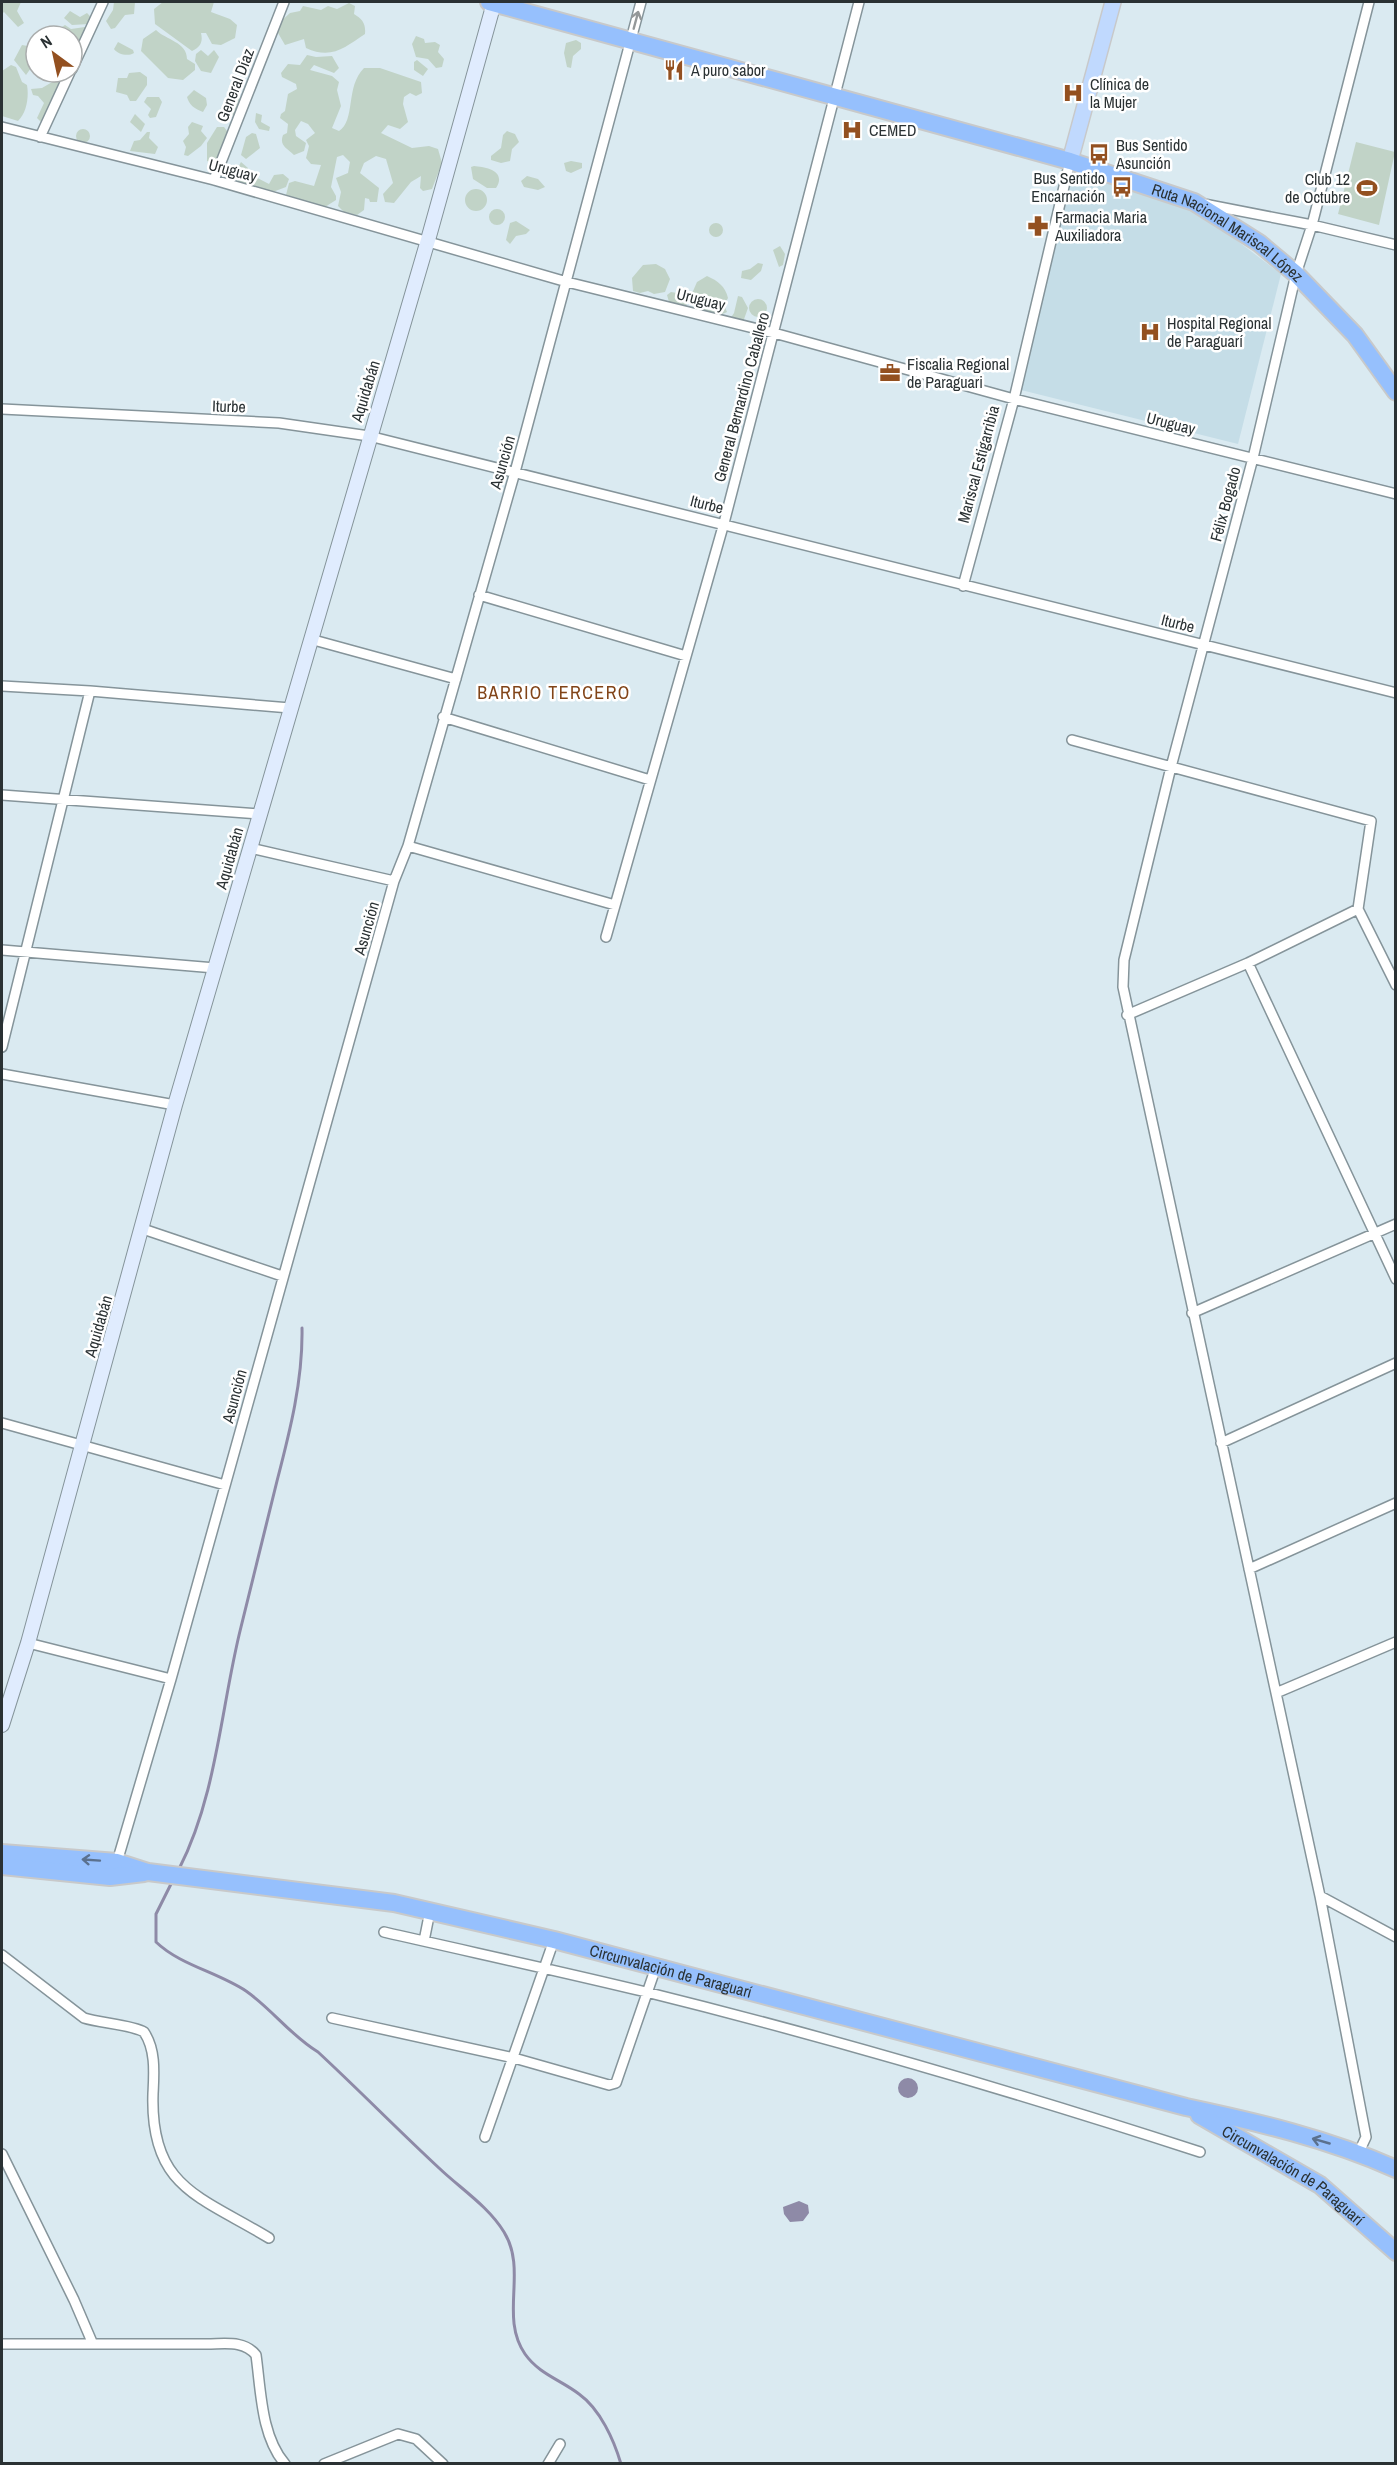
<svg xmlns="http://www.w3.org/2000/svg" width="1397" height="2465" font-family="'Archivo Narrow',sans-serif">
	<rect width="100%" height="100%" fill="#daeaf1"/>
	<path fill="#c5dde7" d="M1070 173 1194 208 1281 274 1238 444 1021 390Z"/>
	<path fill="#c1d3c7" d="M2 2H21L17 11 24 23 18 27 4 12 2 14Z
		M114 2H135L134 14 125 15 115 28 111 29 106 21 113 10Z
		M163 2H214L211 12 230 19 237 25 235 38 221 45 212 44 206 33H201C203 41 201 47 192 51L155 24 154 9Z
		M349 3 355 6 354 14C362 19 366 23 365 34 345 47 332 60 306 48L304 39 285 45 278 33 279 23 290 13 300 11 303 6 321 10 328 6 337 9Z
		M70 11 80 17 87 13 92 18 89 24 72 25 64 18Z
		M65 25 71 29 85 27 87 29 75 56 72 55 75 43 72 36H55L57 30Z
		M156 30C166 40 187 42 187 59L195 64V70L183 80 168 78 141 51 143 39Z
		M416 36 424 39 425 43 435 42 440 45 438 52 444 59 442 67 436 68 428 59 416 57 412 44Z
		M576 40 581 43V49L573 56 571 68 567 67 564 53 566 43Z
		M118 42 133 50 134 53C128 57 117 54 114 49Z
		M22 45 33 47 31 68 26 75 14 60Z
		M201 50 208 56 214 50 219 57 211 73 201 71 195 61 196 54Z
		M307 55 316 57 332 56 339 68 334 73 314 65 310 70 332 76 339 82 337 90 341 106 332 128 339 131C356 120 345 87 364 68H380L421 82 422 93 416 96 410 93 404 97 403 104 408 122 400 129 388 125 381 133 412 148 429 146 438 149 442 163 432 189 423 191 420 188 421 176 411 182 394 203 385 202 383 194 393 183 386 159 376 156 364 163 360 173 379 188 377 202H370L369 199 365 198 364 210 357 215 344 212 338 206 341 192 336 178 348 173 350 162 343 155 337 157 331 187 336 196V200L325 207 286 195 289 183 295 181 314 186 321 165 311 164 306 158 309 146 306 140 315 133 308 124 301 121 295 130 296 136 306 143 304 151 294 155C287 148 279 146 283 135L287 133 288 124 280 118 281 114 285 111 288 94 297 89 296 84 282 77 281 73 288 64 300 65Z
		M417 60 428 69 423 76 414 70V62Z
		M11 65 16 67 22 82 27 85C29 96 27 113 18 121L2 116V71Z
		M140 72 147 77V85L136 101H130L127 95 116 92 118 78H127L129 73Z
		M59 78 62 81 44 120 41 122 37 118 44 103 38 96 33 95 31 89 42 88Z
		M194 90 206 98 207 105 203 112C195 109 189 105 187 97Z
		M230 95 239 96C241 104 239 111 232 116L226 111Z
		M147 97H159L162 102 156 117 150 118 148 115 151 109 144 102Z
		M256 113 262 115 261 122 270 127 269 131 259 129 255 122Z
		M135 114 145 124 141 132 130 122Z
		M192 122 203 126 201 131 207 138 201 146 188 156 184 155 186 147 183 141 189 134 188 127Z
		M217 127H224C241 148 231 156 212 163L207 161V143Z
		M76 136a7 7 0 1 1 14 0a7 7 0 1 1-14 0Z
		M507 131 515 134 519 142 512 149 510 161 501 163 491 160V156L501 148 503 135Z
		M147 132H150L149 138 158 147 155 154 130 151 134 141 140 140Z
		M252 133 256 134 260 148 246 159 241 155 246 137Z
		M1356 142 1395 152 1379 225 1338 214Z
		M571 161 582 163V168L571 173 566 171 564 163Z
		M241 162 248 168V173L269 184 274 175 283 174 289 179 286 187 270 193 238 182 234 175Z
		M474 166C486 167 507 171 496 188H487L473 179 471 167Z
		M527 176 538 179 545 187 538 190 524 187 521 181Z
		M465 200a11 11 0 1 1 22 0a11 11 0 1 1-22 0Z
		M489 217a8 8 0 1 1 16 0a8 8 0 1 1-16 0Z
		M516 221 530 230 526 234 516 236 510 244 506 240 510 223Z
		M709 230a7 7 0 1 1 14 0a7 7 0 1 1-14 0Z
		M780 246 785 254 783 265 779 267 773 250Z
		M758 263 763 264 761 271 751 280 741 278 742 271 750 269Z
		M656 264 665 269 670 279 665 292 654 294 648 291 640 293 633 291 632 278 643 265Z
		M707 276C718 281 725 286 728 298L724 305 727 312C717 318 703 314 694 307L690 298 697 282Z
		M671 292 683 294 687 306 669 302 667 295Z
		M738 296 742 297 748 308 743 322 730 319 734 313Z
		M749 308a9 9 0 1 1 18 0a9 9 0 1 1-18 0Z"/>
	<path fill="#8e8aa7" d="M898 2088a10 10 0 1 1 20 0a10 10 0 1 1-20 0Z
		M799 2201 808 2205 809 2213 803 2221 790 2222 784 2214 783 2207Z"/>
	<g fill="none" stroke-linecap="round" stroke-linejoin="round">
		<path stroke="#8e8aa7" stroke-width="3" d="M179 1869C217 1795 221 1706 241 1627 253 1578 265 1529 277 1481 290 1431 303 1380 302 1328
			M173 1880 156 1914V1942C180 1965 217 1972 246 1991 272 2009 290 2035 318 2052 359 2090 398 2130 439 2168 461 2189 488 2206 504 2232 528 2271 499 2316 525 2354 539 2374 561 2380 579 2394 600 2409 614 2440 621 2464"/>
		<g stroke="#85949a" stroke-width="12">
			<path id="street" d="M72 69 103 2
				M2 127 214 180 567 282 774 333 1014 399 1396 494
				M40 137 70 72
				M214 180 284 2
				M1204 204 1312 225 1396 245
				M2 409 279 423 369 436 1396 693
				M963 586 1014 399 1070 161
				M479 595 686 656
				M310 639 456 679
				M2 686 90 691 290 708
				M443 717 650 780
				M1072 740 1371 821 1358 909 1248 963 1127 1015
				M2 795 259 814
				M408 846 615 905
				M250 848 394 881
				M1358 909 1396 985
				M606 937 724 523 859 2
				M2 950 215 968
				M1248 963 1396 1279
				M2 1047 90 691
				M2 1074 175 1105
				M143 1229 282 1276
				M1192 1313 1396 1224
				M2 1423 225 1485
				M1221 1443 1396 1363
				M1249 1569 1396 1503
				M28 1643 171 1679
				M1276 1693 1396 1642
				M117 1862 171 1679 394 881 408 846 515 472 641 2
				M1320 1896 1396 1937
				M384 1932C471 1952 559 1971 646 1992 832 2038 1018 2093 1200 2152
				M424 1941 430 1911
				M2 1955 84 2018C100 2023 133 2025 144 2032 156 2050 154 2073 153 2094 150 2188 200 2196 269 2238
				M332 2018 514 2058 609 2085 616 2083 656 1967
				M485 2137 554 1940
				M1359 2152 1366 2137 1320 1896 1123 987 1124 960 1171 767 1253 458 1296 274 1312 225 1369 2
				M2 2154 74 2300 92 2342
				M2 2344H207C225 2344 244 2340 256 2355 261 2391 261 2436 285 2464
				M324 2464 398 2434 416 2439 443 2464
				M548 2464 560 2444"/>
		</g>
		<g stroke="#85949a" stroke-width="16">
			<path id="secondary" d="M2 1725 28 1643 175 1105 428 240 494 3"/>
		</g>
		<g stroke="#c8c9ca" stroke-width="18">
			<path id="primary" d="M1070 161 1113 2"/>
		</g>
		<g stroke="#c8c9ca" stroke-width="20">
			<g id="highway">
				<path id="s1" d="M489 2 1070 161 1194 202 1259 243 1296 274 1355 335 1396 392"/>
				<path id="s2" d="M2 1853 117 1862 148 1872 394 1903 554 1940 1186 2107C1257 2122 1329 2139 1396 2169"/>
				<path d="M2 1866 110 1877 144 1873"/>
				<path id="s3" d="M1199 2115 1320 2185 1396 2252"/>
			</g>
		</g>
		<use href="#street" stroke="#fff" stroke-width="9"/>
		<use href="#secondary" stroke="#e0ecfe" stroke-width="14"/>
		<use href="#primary" stroke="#c0d9fe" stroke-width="15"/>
		<use href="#highway" stroke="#96c0fd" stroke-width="16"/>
	</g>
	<defs><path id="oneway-shaft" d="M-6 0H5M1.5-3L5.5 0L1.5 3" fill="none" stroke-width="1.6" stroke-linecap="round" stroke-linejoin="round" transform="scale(1.5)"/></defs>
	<use stroke="#949899" href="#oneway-shaft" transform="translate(636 20) rotate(-75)"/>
	<g stroke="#5b718e">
		<use href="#oneway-shaft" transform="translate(91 1860) rotate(-176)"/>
		<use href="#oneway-shaft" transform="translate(1321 2141) rotate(-164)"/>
	</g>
	<defs>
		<g id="restaurant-bare" transform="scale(1.62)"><path d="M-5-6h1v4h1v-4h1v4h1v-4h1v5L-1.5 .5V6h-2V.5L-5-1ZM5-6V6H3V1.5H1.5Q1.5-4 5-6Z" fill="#935020" stroke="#fff" stroke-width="2.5" paint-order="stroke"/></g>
		<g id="hospital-bare" transform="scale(1.62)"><path d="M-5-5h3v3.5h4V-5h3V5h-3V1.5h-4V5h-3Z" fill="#935020" stroke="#fff" stroke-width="2.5" paint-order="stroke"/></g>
		<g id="bus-bare" transform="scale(1.62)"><path d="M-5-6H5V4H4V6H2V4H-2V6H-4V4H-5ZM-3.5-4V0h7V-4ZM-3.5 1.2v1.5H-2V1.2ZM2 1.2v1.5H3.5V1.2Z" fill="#935020" stroke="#fff" stroke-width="2.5" paint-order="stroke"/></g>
		<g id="stadium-bare" transform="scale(1.62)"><path d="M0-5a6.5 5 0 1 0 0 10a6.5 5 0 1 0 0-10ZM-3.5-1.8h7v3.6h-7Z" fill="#935020" stroke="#fff" stroke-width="2.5" paint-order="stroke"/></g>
		<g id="pharmacy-bare" transform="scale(1.62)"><path d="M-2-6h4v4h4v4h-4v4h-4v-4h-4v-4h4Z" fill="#935020" stroke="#fff" stroke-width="2.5" paint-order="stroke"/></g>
		<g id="office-bare" transform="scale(1.62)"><path d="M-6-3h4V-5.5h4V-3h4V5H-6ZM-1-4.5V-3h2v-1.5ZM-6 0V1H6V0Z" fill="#935020" stroke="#fff" stroke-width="2.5" paint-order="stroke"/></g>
	</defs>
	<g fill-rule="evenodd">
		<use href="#restaurant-bare" x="674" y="70"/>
		<use href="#hospital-bare" x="1073" y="93"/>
		<use href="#hospital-bare" x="852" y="130"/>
		<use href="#bus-bare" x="1099" y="154"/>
		<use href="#bus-bare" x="1122" y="187"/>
		<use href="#stadium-bare" x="1367" y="188"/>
		<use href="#pharmacy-bare" x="1038" y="226"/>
		<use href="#hospital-bare" x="1150" y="332"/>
		<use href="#office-bare" x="890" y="373"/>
	</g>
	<g text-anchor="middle" stroke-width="5" stroke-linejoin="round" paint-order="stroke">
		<g font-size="16" fill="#2a3133" stroke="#fff" text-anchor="start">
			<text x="691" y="76">A puro sabor</text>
			<text x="1090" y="90">Clínica de<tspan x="1090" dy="18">la Mujer</tspan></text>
			<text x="869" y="136">CEMED</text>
			<text x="1116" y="151">Bus Sentido<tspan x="1116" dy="18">Asunción</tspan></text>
			<text x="1105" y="184" text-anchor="end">Bus Sentido<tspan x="1105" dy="18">Encarnación</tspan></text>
			<text x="1350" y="185" text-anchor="end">Club 12<tspan x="1350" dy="18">de Octubre</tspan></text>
			<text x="1055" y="223">Farmacia Maria<tspan x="1055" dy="18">Auxiliadora</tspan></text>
			<text x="1167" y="329">Hospital Regional<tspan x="1167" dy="18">de Paraguarí</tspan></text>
			<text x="907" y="370">Fiscalia Regional<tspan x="907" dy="18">de Paraguari</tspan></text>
		</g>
		<g font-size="16" fill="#2a3133" stroke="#fff">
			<text transform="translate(235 85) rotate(-69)" y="6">General Díaz</text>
			<text transform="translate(233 170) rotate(15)" y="6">Uruguay</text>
			<text dy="6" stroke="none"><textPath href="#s1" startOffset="777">Ruta Nacional Mariscal López</textPath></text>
			<text transform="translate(701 299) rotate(14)" y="6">Uruguay</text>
			<text transform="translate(365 391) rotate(-73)" y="6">Aquidabán</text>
			<text transform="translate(741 397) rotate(-75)" y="6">General Bernardino Caballero</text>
			<text transform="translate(229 406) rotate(2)" y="6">Iturbe</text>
			<text transform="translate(1171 423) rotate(14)" y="6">Uruguay</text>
			<text transform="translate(502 462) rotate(-74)" y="6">Asunción</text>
			<text transform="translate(978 464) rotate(-75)" y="6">Mariscal Estigarribia</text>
			<text transform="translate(707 504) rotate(14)" y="6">Iturbe</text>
			<text transform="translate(1225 504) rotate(-75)" y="6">Félix Bogado</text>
			<text transform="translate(1178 623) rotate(14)" y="6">Iturbe</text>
			<text transform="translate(229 858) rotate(-74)" y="6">Aquidabán</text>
			<text transform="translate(366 928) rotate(-74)" y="6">Asunción</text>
			<text transform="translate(98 1326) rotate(-74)" y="6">Aquidabán</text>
			<text transform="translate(234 1396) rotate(-75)" y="6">Asunción</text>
			<text dy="6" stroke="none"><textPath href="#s2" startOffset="681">Circunvalación de Paraguarí</textPath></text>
			<text dy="6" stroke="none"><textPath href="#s3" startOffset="112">Circunvalación de Paraguarí</textPath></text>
		</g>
		<g font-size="18" letter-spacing="1.5" fill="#814418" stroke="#fff">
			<text x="554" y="699">BARRIO TERCERO</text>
		</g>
	</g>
	<rect width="1397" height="2465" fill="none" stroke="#2a3133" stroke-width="6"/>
	<g transform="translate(54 54) rotate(327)"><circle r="28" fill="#ffffff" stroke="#aaadad" stroke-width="1.5"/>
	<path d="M0-4.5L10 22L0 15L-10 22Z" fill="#935020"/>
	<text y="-9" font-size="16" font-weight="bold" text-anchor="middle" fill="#2a3133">N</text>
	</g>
</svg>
